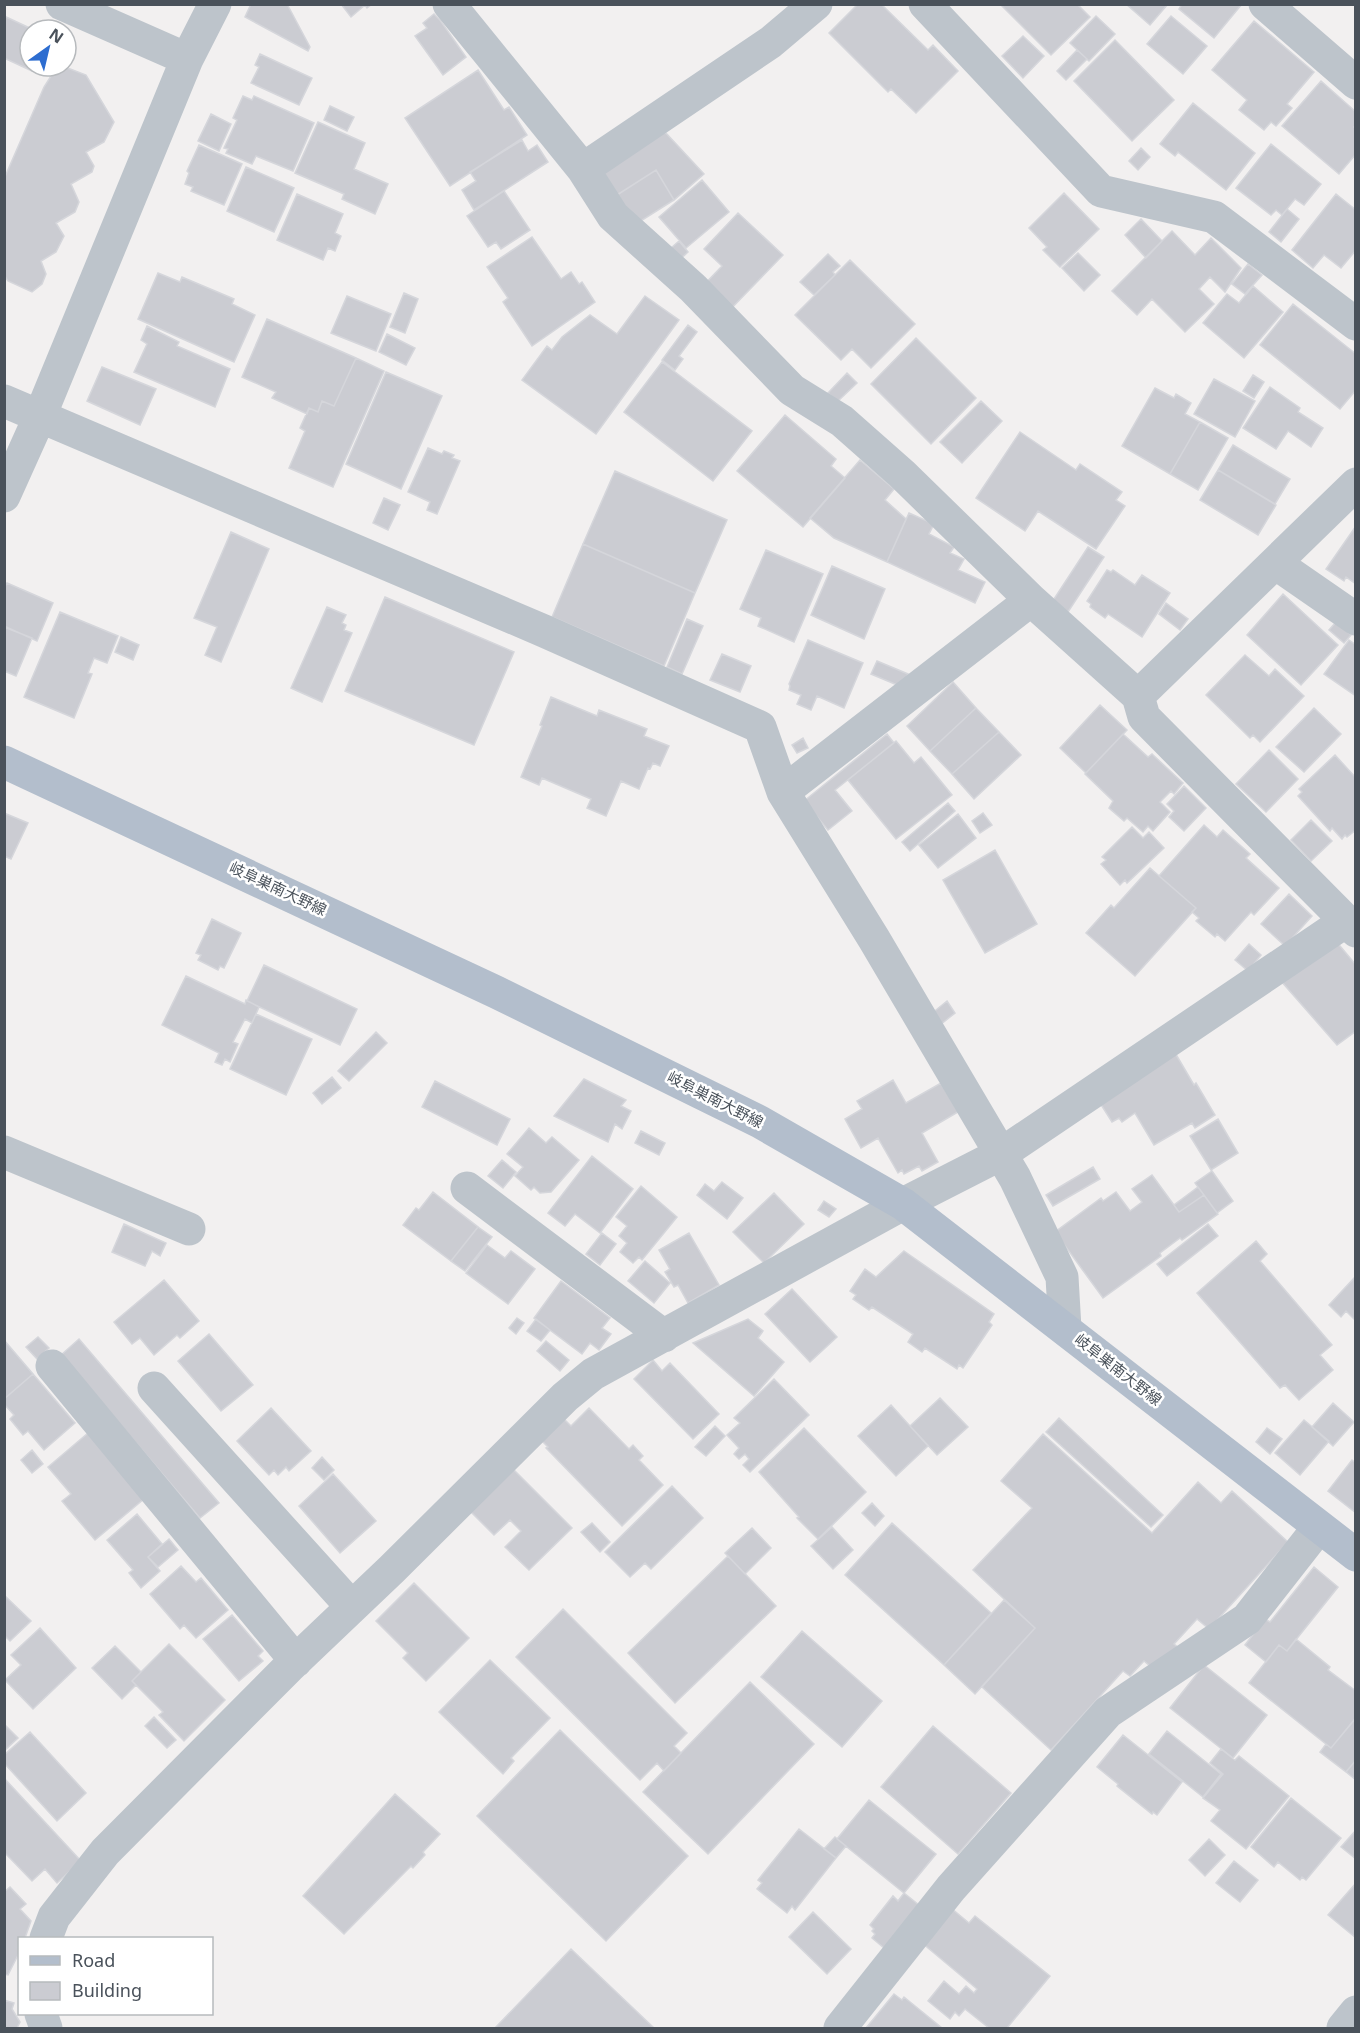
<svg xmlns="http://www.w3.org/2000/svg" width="1360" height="2033" font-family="'Noto Sans','Noto Sans JP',sans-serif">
	<rect width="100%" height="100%" fill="#f2f0f0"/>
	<path fill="#cbccd2" stroke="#d5d6db" stroke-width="1.5" d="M251 4H287L310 47 308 51 245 17Z
		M341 4H372L367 8 365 5 351 17Z
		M858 4H881L928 50 933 45 958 71 916 113 891 89 888 92 829 33Z
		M1000 4H1077L1090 17 1051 55Z
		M1126 4H1168L1150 25Z
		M1182 4H1242L1214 38 1179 9Z
		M434 14 440 20 466 57 443 75 415 36 427 28 423 23Z
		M4 16 34 30H30V66H35L32 71 4 58Z
		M1096 16 1115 34 1089 61 1070 43Z
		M1171 16 1207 46 1183 74 1147 44Z
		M1254 21 1314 72 1287 104 1292 108 1276 126 1271 122 1264 130 1239 110 1247 100 1212 70Z
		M1023 36 1044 56 1023 78 1002 56Z
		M1115 40 1174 100 1132 141 1074 81Z
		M1077 50 1087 59 1066 80 1057 71Z
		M260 54 312 78 299 105 251 83 259 67 255 65Z
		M65 67 86 75 114 122 104 142 86 152 94 166 92 172 71 184 79 202 75 212 56 223 64 236 56 252 41 261 46 274 42 284 32 292 8 281 4 275V179L44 87 51 76Z
		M478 70 504 110 509 107 527 135 450 186 405 118Z
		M1321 81 1356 112V125L1354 127 1356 129V154L1339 174 1282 126Z
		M243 96 252 100 254 96 314 123 293 171 256 156 252 164 226 153 228 149 224 148 237 120 233 118Z
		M1193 103 1255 153 1226 190 1178 152 1175 156 1160 144Z
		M330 106 354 117 347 131 324 120Z
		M211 114 231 124 219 151 198 141Z
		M318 122 365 143 354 169 388 184 375 214 342 199 344 194 295 173Z
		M665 132 704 174 674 200 656 170 617 195 602 170Z
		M522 140 528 151 537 145 548 162 474 210 462 190 476 181 470 172Z
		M1271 144 1321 184 1304 205 1295 199 1282 215 1276 210 1271 215 1236 188Z
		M199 145 242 164 224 205 191 191 193 187 185 184 189 173 187 171Z
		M1141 148 1150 157 1138 170 1129 161Z
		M246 167 294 188 274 232 227 211Z
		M656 170 674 200 636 224 617 195Z
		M702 180 729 212 686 248 659 217Z
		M504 191 530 230 501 249 496 242 488 247 467 216Z
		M1064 193 1099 229 1060 267 1043 250 1047 247 1029 228Z
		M297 194 343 214 335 233 341 236 335 251 328 248 323 260 277 240Z
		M1336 194 1356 210V250L1341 268 1324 255 1313 268 1292 250Z
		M1287 209 1299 219 1281 242 1269 232Z
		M738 213 783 255 724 316 698 291 722 266 704 249Z
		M1141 219 1162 241 1146 258 1125 235Z
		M1172 231 1195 255 1211 238 1241 268 1225 292 1210 277 1199 289 1214 304 1185 332 1152 299 1137 315 1112 291Z
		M532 237 561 279 571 272 579 284 582 282 595 302 532 346 503 302 508 298 487 267Z
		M679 241 688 252 673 266 663 255Z
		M1078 253 1100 275 1084 291 1062 268Z
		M828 254 840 266 833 272 835 275 814 295 800 282Z
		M850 260 915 324 871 368 852 349 841 360 795 315Z
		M1248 264 1262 275 1245 294 1232 284Z
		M158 273 180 282 182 277 234 299 232 304 255 315 234 362 138 319Z
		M1253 286 1283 312 1244 358 1203 323 1227 294 1239 303Z
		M404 293 418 299 405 333 390 327Z
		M347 296 391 314 376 351 331 333Z
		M645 296 679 320 596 434 522 380 547 346 552 350 562 337 590 315 617 334Z
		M1293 304 1356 354V390L1340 409 1260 345Z
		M267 319 356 358 334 406 322 401 318 412 309 408 307 414 272 398 276 392 242 377Z
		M688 325 697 332 679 356 683 359 675 370 662 360Z
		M147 326 179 342 177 346 230 369 215 407 134 372 147 344 141 340Z
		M387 334 415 348 406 365 379 352Z
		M916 338 976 398 931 444 871 384Z
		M356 358 384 371 333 487 289 468 305 431 300 428 309 408 318 412 322 401 334 406Z
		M662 362 752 431 713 481 624 412Z
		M102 367 156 389 140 425 87 401Z
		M386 372 442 396 401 489 346 464Z
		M847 373 857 383 837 402 828 393Z
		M1253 375 1264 382 1254 398 1243 391Z
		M1214 379 1255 401 1235 437 1194 414Z
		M1270 387 1300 408 1298 412 1323 428 1311 447 1288 431 1276 449 1243 428Z
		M1155 388 1174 398 1176 394 1191 403 1185 414 1200 422 1170 474 1122 446Z
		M981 401 1002 421 962 463 940 442Z
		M785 415 836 459 831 466 845 478 803 527 737 471Z
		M1200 422 1228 438 1198 490 1170 474Z
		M1020 432 1076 470 1080 464 1122 492 1116 500 1125 506 1096 549 1038 511 1025 531 976 498Z
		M1233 445 1290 479 1275 504 1218 470Z
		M428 448 442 454 444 451 454 455 452 458 460 461 437 514 427 510 430 502 408 492Z
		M860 460 894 489 885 500 906 519 887 562 834 538 810 518Z
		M1218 470 1276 505 1258 535 1200 500Z
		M615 471 727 520 695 593 583 544Z
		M384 498 400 505 388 530 373 523Z
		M909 513 934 524 929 534 954 547 950 553 964 559 958 570 985 582 975 603 887 562Z
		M1356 526V584L1346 577 1344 581 1326 569Z
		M231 532 269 549 221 662 205 655 217 627 194 618Z
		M583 544 695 593 664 666 552 617Z
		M1088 547 1104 557 1068 612 1052 602Z
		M766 550 823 574 794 642 758 626 761 618 740 609Z
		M832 566 885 589 864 639 811 615Z
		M1107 570 1111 572 1113 570 1135 585 1142 575 1170 593 1142 637 1108 614 1105 618 1090 607 1091 604 1087 601Z
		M7 583 53 603 37 641 4 626V588Z
		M1283 594 1338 645 1301 685 1247 635Z
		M385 597 514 652 474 745 345 691Z
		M1166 603 1188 619 1180 630 1159 614Z
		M327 607 346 615 342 623 346 625 344 630 352 633 322 702 291 688Z
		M60 612 118 636 107 663 94 658 88 673 92 674 74 718 24 697Z
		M687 619 703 626 682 674 667 667Z
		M1336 622 1351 635 1344 643 1329 630Z
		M4 627 32 638 16 676 4 671Z
		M121 637 139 645 133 660 115 652Z
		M808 640 863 663 844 708 817 696 811 710 797 704 801 695 789 690 790 686 789 684Z
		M1349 640 1356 645V696L1324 674Z
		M722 654 751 666 740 692 710 680Z
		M1245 655 1269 676 1275 669 1304 696 1260 742 1253 735 1250 738 1206 695Z
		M877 661 908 674 902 687 871 674Z
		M953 682 976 708 930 751 907 726Z
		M551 697 597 716 599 710 647 729 644 736 669 746 660 766 653 763 650 769 648 768 639 789 621 781 606 816 587 808 591 799 542 778 539 785 521 777 542 726 540 725Z
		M1100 705 1127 730 1086 773 1060 748Z
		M976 708 999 732 952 774 930 751Z
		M1314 708 1341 734 1304 772 1276 747Z
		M999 732 1021 755 974 799 952 774Z
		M887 734 894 743 835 790 852 811 828 830 804 801Z
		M1123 734 1148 757 1152 754 1183 783 1174 794 1171 791 1160 802 1170 812 1153 831 1148 826 1143 832 1127 818 1124 821 1109 808 1113 801 1085 774Z
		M803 738 808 748 797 753 792 745Z
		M896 741 914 763 921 757 952 795 896 839 848 780Z
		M1269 750 1298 779 1266 812 1236 784Z
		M1335 755 1356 778V830L1347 837 1345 835 1342 839 1332 828 1330 831 1298 796 1302 792 1299 789Z
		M1184 786 1206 808 1184 831 1169 817 1174 811 1167 804Z
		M948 803 955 811 910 851 902 842Z
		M4 813 28 823 11 859 4 856Z
		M983 813 992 825 980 833 972 821Z
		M958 814 976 838 938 868 919 845Z
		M1311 820 1332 841 1311 861 1291 840Z
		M1204 825 1217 837 1223 830 1250 854 1246 858 1279 888 1254 915 1251 912 1225 941 1217 934 1215 937 1196 921 1199 918 1192 912 1196 908 1159 876Z
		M1132 827 1143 838 1149 832 1164 848 1127 883 1125 880 1120 885 1101 864 1106 860 1102 857Z
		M995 850 1037 924 985 953 943 880Z
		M1150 868 1196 908 1135 976 1086 933 1111 905 1114 908Z
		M1289 894 1312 916 1285 946 1261 924Z
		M212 919 241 933 224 968 220 966 218 970 198 960 201 955 196 953Z
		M1335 940 1356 965V1031L1337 1045 1281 981Z
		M1249 944 1261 955 1248 971 1235 960Z
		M264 965 357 1009 340 1045 247 1001Z
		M186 976 245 1004 246 1000 259 1007 252 1023 245 1019 233 1042 238 1044 230 1062 225 1059 222 1065 215 1062 219 1053 162 1025Z
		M947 1001 955 1013 940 1025 931 1014Z
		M256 1014 312 1039 286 1095 230 1069Z
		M376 1032 387 1043 349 1081 338 1071Z
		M1174 1051 1194 1085 1196 1083 1215 1115 1195 1128 1192 1123 1154 1145 1135 1113 1122 1122 1119 1118 1112 1122 1098 1100Z
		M332 1077 341 1088 322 1104 313 1093Z
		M584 1079 626 1100 621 1106 631 1111 622 1129 615 1124 608 1142 554 1116Z
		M893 1080 906 1103 941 1083 958 1112 922 1133 938 1162 922 1171 919 1166 904 1174 902 1170 898 1173 878 1138 861 1148 845 1119 862 1109 857 1101Z
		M435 1081 510 1119 497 1145 422 1107Z
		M1218 1119 1238 1153 1211 1170 1190 1136Z
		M529 1128 546 1143 552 1137 579 1160 551 1192 540 1193 534 1187 531 1190 515 1176 523 1167 507 1154Z
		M641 1131 665 1143 659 1155 635 1143Z
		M592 1156 633 1189 600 1233 575 1214 565 1226 548 1213Z
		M502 1160 516 1172 503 1188 488 1176Z
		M1093 1167 1100 1179 1053 1206 1046 1195Z
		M1212 1171 1233 1201 1217 1213 1195 1183Z
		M1152 1175 1179 1212 1204 1195 1218 1214 1182 1240 1180 1238 1160 1253 1161 1256 1103 1298 1055 1232 1101 1198 1103 1201 1116 1192 1130 1211 1142 1202 1132 1189Z
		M722 1182 743 1198 727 1219 697 1195 705 1184 714 1191Z
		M641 1186 677 1217 642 1260 639 1257 633 1263 620 1252 627 1243 619 1236 627 1226 616 1217Z
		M1198 1187 1204 1195 1179 1212 1174 1205Z
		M433 1192 478 1227 451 1261 403 1225 416 1208 419 1210Z
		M774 1193 804 1224 764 1263 733 1232Z
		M824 1201 836 1209 829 1217 818 1210Z
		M124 1224 166 1243 160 1256 152 1251 145 1266 112 1252Z
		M1208 1224 1218 1236 1167 1276 1157 1264Z
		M478 1227 492 1237 465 1271 451 1261Z
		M602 1233 616 1244 600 1265 586 1254Z
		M689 1233 719 1285 688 1303 678 1285 674 1287 665 1272 670 1269 659 1250Z
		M1256 1241 1267 1254 1260 1261 1332 1345 1320 1355 1333 1370 1299 1400 1285 1385 1280 1388 1197 1293Z
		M487 1245 505 1258 511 1251 535 1269 508 1304 466 1273Z
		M904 1251 994 1314 989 1322 992 1325 963 1368 959 1365 957 1369 925 1348 922 1352 908 1342 913 1334 872 1307 869 1310 853 1299 856 1295 850 1291 865 1269 876 1277Z
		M645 1261 670 1283 654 1303 628 1281Z
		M1356 1276V1321L1346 1311 1341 1317 1329 1305Z
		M164 1280 199 1321 180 1338 177 1335 154 1355 140 1338 132 1344 114 1322Z
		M561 1281 610 1318 602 1328 611 1334 599 1350 590 1343 582 1354 534 1318Z
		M792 1289 837 1337 810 1362 765 1314Z
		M517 1318 524 1323 516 1334 509 1328Z
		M536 1319 550 1330 541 1341 527 1331Z
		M748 1319 763 1331 758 1338 784 1362 754 1396 693 1343Z
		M209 1334 253 1385 221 1411 178 1361Z
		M38 1337 49 1348 37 1359 26 1347Z
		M79 1339 219 1503 200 1518 61 1355Z
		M4 1340 33 1374 4 1399Z
		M546 1341 569 1360 560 1371 537 1351Z
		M653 1360 662 1371 670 1363 719 1414 693 1439 634 1379Z
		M33 1374 75 1423 44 1450 28 1431 23 1435 10 1419 14 1415 4 1404V1399Z
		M774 1379 809 1415 750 1472 743 1465 749 1459 745 1454 739 1459 734 1454 739 1448 727 1435 740 1423 734 1418Z
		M940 1398 968 1427 937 1455 910 1426Z
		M1333 1403 1354 1422 1333 1446 1312 1427Z
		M891 1405 928 1446 896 1476 858 1436Z
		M271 1408 311 1451 289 1471 286 1467 278 1475 274 1470 269 1475 237 1441Z
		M589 1408 629 1449 633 1445 643 1456 639 1460 663 1485 622 1526 546 1448 548 1447 541 1440 564 1419 571 1426Z
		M1059 1418 1163 1515 1151 1527 1046 1432Z
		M1304 1420 1329 1441 1300 1475 1275 1453Z
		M715 1426 725 1436 706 1456 695 1447Z
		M804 1428 866 1492 818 1539 797 1518 799 1517 759 1472Z
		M1267 1428 1282 1439 1270 1454 1256 1442Z
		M88 1433 144 1499 95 1540 62 1501 71 1494 48 1467Z
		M1043 1434 1152 1533 1198 1482 1221 1503 1232 1491 1288 1542 1209 1629 1197 1619 1174 1644 1180 1649 1150 1666 1144 1661 1130 1676 1123 1671 1051 1750 982 1687 1035 1628 973 1570 1032 1508 1001 1481Z
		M32 1450 43 1464 32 1473 21 1460Z
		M322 1457 334 1470 324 1480 312 1468Z
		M1352 1460 1356 1463V1513L1328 1491Z
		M510 1466 572 1528 529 1570 505 1547 521 1531 510 1520 494 1535 467 1508Z
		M333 1474 376 1521 340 1553 299 1506Z
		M672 1486 703 1518 651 1569 645 1563 630 1577 605 1552Z
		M872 1503 884 1516 875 1526 862 1513Z
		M137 1514 162 1544 148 1557 160 1571 141 1588 129 1573 133 1570 107 1540Z
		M592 1523 610 1542 600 1552 581 1532Z
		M892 1523 991 1613 944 1665 845 1575Z
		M832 1527 853 1550 833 1569 811 1546Z
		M752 1528 771 1548 745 1574 725 1553Z
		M169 1539 178 1550 158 1567 148 1557Z
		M728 1556 776 1606 675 1703 628 1653Z
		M181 1566 196 1582 201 1578 228 1610 196 1638 184 1625 180 1629 150 1594Z
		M1314 1567 1338 1587 1287 1651 1279 1645 1266 1662 1245 1645 1265 1619 1270 1622Z
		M414 1583 469 1638 426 1681 403 1658 408 1653 376 1621Z
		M4 1595 31 1621 10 1641 6 1637 4 1639Z
		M1004 1600 1035 1628 975 1694 944 1665Z
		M563 1609 687 1733 674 1746 681 1753 664 1771 657 1763 640 1780 516 1657Z
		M232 1615 263 1651 258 1656 263 1661 239 1681 203 1639Z
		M40 1628 76 1668 33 1709 5 1680 21 1665 11 1655Z
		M802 1631 882 1701 842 1747 761 1677Z
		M1296 1639 1330 1667 1328 1670 1356 1691V1718L1331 1748 1249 1683 1279 1645 1287 1651Z
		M169 1644 225 1700 184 1741 159 1715 163 1712 132 1681Z
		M115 1646 141 1672 132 1681 136 1685 122 1699 92 1668Z
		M490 1660 550 1718 511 1758 514 1761 503 1774 439 1712Z
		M1204 1665 1267 1715 1233 1758 1170 1708Z
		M750 1682 814 1744 708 1854 643 1792Z
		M154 1717 176 1740 167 1748 145 1726Z
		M1354 1720 1356 1721V1760L1346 1772 1320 1752 1326 1744 1331 1748Z
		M4 1724 18 1738 4 1751Z
		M933 1726 1011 1793 958 1854 881 1787Z
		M560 1730 688 1856 606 1941 477 1816Z
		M1167 1731 1221 1774 1203 1797 1149 1754Z
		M30 1732 86 1793 57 1821 4 1763V1755Z
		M1123 1735 1182 1782 1157 1815 1153 1812 1152 1814 1117 1786 1118 1784 1097 1767Z
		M1221 1749 1235 1760 1239 1756 1289 1796 1246 1849 1211 1821 1220 1810 1203 1798 1223 1774 1210 1763Z
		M1356 1760V1780L1346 1772Z
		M4 1778 81 1861 57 1883 45 1869 32 1881 4 1852Z
		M395 1794 440 1834 423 1852 425 1855 413 1868 411 1866 344 1934 303 1896Z
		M1291 1798 1341 1838 1306 1880 1302 1877 1300 1880 1278 1862 1274 1867 1251 1847Z
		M869 1800 936 1854 904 1893 837 1839Z
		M799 1829 836 1858 795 1910 792 1906 787 1913 757 1889 762 1883 758 1880Z
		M1356 1830V1859L1341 1847Z
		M835 1837 846 1846 836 1858 824 1849Z
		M1209 1839 1225 1855 1205 1876 1189 1860Z
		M1234 1861 1258 1880 1240 1902 1216 1883Z
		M1356 1883V1938L1328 1915Z
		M10 1887 26 1904 20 1909 31 1921 25 1938H20V1951L8 1975 4 1974V1892Z
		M904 1893 924 1909 884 1948 872 1938 875 1934 872 1931 874 1929 870 1925 893 1896 898 1901Z
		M951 1908 969 1923 975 1916 1050 1976 1007 2028H989L965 2009 959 2016 955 2012 950 2019 928 2001 944 1981 959 1994 966 1986 974 1993 977 1989 922 1943Z
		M813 1912 851 1949 827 1974 789 1937Z
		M571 1949 654 2028H495Z
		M894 1994 902 2000 904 1997 942 2028H866Z
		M4 2000 14 2003 12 2009 20 2022 17 2028H4Z"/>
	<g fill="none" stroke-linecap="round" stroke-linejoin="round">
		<path stroke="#bdc4cb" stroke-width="33" d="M62 4 187 59
			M449 4 583 169 613 216 693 288 792 390 842 421 902 474 1031 600 1138 696 1144 717 1356 931
			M925 4 1101 191 1214 217 1356 324
			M1265 4 1356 83
			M583 169 771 42 816 4
			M4 401 544 631 760 727 783 792 874 939 1015 1178 1062 1277 1065 1329
			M4 496 40 416 187 59 215 4
			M1275 563 1356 619
			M1138 696 1356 484
			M783 792 1031 600
			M4 1152 189 1229
			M467 1188 664 1336
			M52 1366 296 1661
			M154 1388 352 1607
			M46 1938 54 1917 105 1852 289 1667 392 1569 565 1397 593 1374 903 1204 1001 1154 1346 921
			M41 2014 46 2028
			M840 2028 951 1888 1108 1712 1247 1619 1319 1527
			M1343 2028 1356 2012"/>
		<path stroke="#b3becc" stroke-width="33" d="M4 762 496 992 760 1122 903 1204 1356 1555"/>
	</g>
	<g text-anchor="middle" stroke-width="5" stroke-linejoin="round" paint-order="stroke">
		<g font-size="15" fill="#4a525b" stroke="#fff">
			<text transform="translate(278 889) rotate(25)" y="5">岐阜巣南大野線</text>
			<text transform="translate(715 1100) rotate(27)" y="5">岐阜巣南大野線</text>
			<text transform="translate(1118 1370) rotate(38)" y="5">岐阜巣南大野線</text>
		</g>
	</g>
	<rect width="1360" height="2033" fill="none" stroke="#4a525b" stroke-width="12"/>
	<rect x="18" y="1937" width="195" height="78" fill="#ffffff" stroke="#b7babd" stroke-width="1.5"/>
	<rect x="30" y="1956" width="30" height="9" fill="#b3becc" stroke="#b7babd" stroke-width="1.5"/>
	<text x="72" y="1967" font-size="18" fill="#4a525b">Road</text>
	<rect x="30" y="1982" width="30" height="18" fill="#cbccd2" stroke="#b7babd" stroke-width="1.5"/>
	<text x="72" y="1997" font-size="18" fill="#4a525b">Building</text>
	<g transform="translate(48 48) rotate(34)"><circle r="28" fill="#ffffff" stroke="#b7babd" stroke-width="1.5"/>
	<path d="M0-4.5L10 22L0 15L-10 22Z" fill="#2d6dd0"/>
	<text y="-9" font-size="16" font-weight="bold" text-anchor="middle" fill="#4a525b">N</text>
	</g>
</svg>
